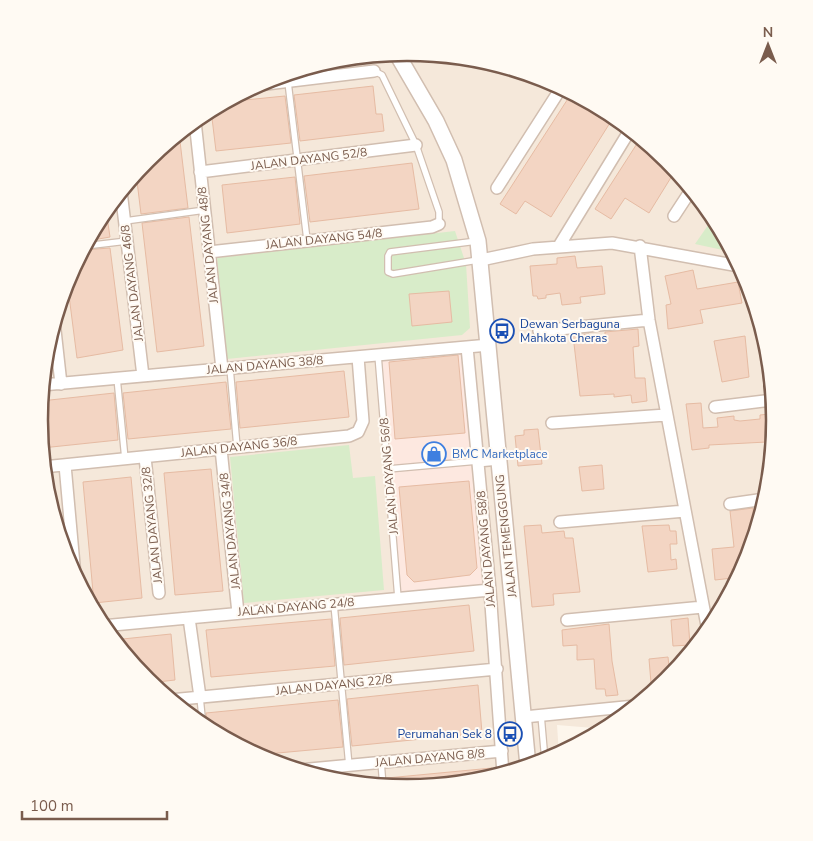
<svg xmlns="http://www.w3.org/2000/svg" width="813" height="841" font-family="'Nunito Sans',sans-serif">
	<rect width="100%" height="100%" fill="#fdf6ec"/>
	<path fill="#f5e8da" d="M407 53 479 60 547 81 611 115 667 161 712 216 746 280 767 349 774 420 767 493 746 561 712 625 666 681 606 729 557 725 559 754 547 760 478 781 406 788 334 781 266 760 202 726 146 680 101 625 67 561 46 492 39 420 46 348 67 280 101 216 147 160 202 115 266 81 335 60Z"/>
	<path fill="#fde8e0" d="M461 351 482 585 401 592 382 358Z"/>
	<path fill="#d8ecc9" d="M379 55 383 62 292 73 335 60Z
		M713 218 732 252 695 244Z
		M455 231 466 264 470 328 462 335 227 359 217 258Z
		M349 445 353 478 375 476 384 590 244 603 230 457Z"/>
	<path fill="#f3d5c3" stroke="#e6bba3" d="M373 86 376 114H382L384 131 300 141 294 95Z
		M571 94 613 118 551 217 525 201 516 214 500 204Z
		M285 96 291 143 216 151 211 110 225 102Z
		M179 133 188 208 141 214 136 173 147 160Z
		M640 139 667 161 675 171 649 213 625 198 611 219 595 209Z
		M412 163 419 209 310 222 304 176Z
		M295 177 300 224 227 233 222 185Z
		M106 210 110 237 87 241 101 216Z
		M189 217 204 346 157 352 142 223Z
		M110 248 123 350 77 358 67 280 83 250Z
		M575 256 577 268 602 266 605 294 580 297 581 303 562 305 560 293 546 295V298L538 299 537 296H533L530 266 557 264V258Z
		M693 270 697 289 738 282 742 303 700 310 703 323 668 329 666 305 671 304 665 276Z
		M449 291 452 322 412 326 409 294Z
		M638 329 639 346 633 347 635 378H645L647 401 632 403 631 395 614 397V394L580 396 573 335 589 334V338L605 337V332Z
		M745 336 749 377 722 382 714 341Z
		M458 355 465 433 395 439 389 362Z
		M344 371 349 417 240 428 236 382Z
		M226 382 231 429 128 439 123 393Z
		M114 393 118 440 42 448 39 420 41 401Z
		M701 403 703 428 718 427 717 418 734 416V420L740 421 760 419V415L769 414 771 436H766L767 442 709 445V448L692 450 686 404Z
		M538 429 542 464 518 466 515 436 524 435V430Z
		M602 465 604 489 582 491 579 467Z
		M211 469 223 591 175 595 164 473Z
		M131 477 142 598 94 603 83 482Z
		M469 481 477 568 470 575 414 582 407 575 399 487Z
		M753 508 755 532 746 562 743 568 732 569 733 578 715 580 712 549 734 547 730 511Z
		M541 525 542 533 564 531 565 538H573L580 592 553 594 554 605 532 607 524 526Z
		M669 525 670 531H676L677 544H670L671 560 676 559 677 569 648 572 642 526Z
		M469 605 474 651 344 665 340 618Z
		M688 618 690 645 673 646 671 620Z
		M331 619 335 666 211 677 206 630Z
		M609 624 612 661 618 695 606 696 605 689H596L594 659 577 660V645L563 646 562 630Z
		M171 634 175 680 149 683 113 640Z
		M668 657 670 676 665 682 651 683 649 659Z
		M478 685 482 733 352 746 347 699Z
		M338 700 343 747 256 755 207 729 206 713Z
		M492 768 493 777 478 781 406 788 388 786 387 778Z"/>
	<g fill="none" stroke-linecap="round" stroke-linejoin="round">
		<g stroke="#d1beb0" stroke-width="8">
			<path id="service" d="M374 71 382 75 416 145 439 212V224
				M288 82 307 240
				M125 221 205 210
				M477 241 390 252 388 256V272L393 274 478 260
				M85 246 127 241
				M378 355 398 598
				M230 368 237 447
				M117 378 125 459
				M388 469 478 461
				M334 604 349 766
				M200 697 203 727
				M541 715 545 761
				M381 762 383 786"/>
		</g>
		<g stroke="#d1beb0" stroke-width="14">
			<path id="minor" d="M258 85 374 71
				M195 121 222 369
				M200 172 416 145
				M497 188 561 88
				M121 191 143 376
				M674 216 691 190
				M559 246 630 130
				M640 246 649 320 708 631
				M209 252 432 227 439 224
				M481 260 533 249 612 243 739 266
				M54 321 61 384
				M539 331 649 320
				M765 341 771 390
				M467 347 490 590 503 774
				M42 385 489 345
				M715 407 772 400
				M552 423 666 415
				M221 449 238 613
				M145 457 159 593
				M478 461 499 459
				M65 465 75 576
				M43 467 349 436 358 432 363 421 358 357
				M730 504 765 499
				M560 522 685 511
				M189 618 200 697
				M567 620 703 607
				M102 626 490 590
				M170 700 497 669
				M524 717 635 706
				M299 770 502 751"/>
		</g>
		<g stroke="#d1beb0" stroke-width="18">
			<path id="tertiary" d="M397 54 436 121 454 160 478 241 528 766"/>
		</g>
		<use href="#service" stroke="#fff" stroke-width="5.5"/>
		<use href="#minor" stroke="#fff" stroke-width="11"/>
		<use href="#tertiary" stroke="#fff" stroke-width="15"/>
	</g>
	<defs>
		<g id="bus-ring" transform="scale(1.25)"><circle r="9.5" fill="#fffaf3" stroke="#1a4fb4" stroke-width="1.5"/><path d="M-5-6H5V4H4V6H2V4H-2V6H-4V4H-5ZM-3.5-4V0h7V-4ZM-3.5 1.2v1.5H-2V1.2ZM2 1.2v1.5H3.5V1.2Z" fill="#1a4fb4"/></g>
		<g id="shop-ring" transform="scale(1.25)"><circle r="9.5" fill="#fffaf3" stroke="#3f7fe0" stroke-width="1.5"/><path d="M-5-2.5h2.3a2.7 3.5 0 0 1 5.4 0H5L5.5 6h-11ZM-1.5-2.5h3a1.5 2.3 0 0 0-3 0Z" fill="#3f7fe0"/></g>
	</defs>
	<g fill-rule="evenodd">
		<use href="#bus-ring" x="502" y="331"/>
		<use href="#shop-ring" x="434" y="454"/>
		<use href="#bus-ring" x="510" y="734"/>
	</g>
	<g text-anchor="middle" stroke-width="4" stroke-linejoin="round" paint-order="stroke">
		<g font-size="12" fill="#7a5c4d" stroke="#fffaf3">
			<text transform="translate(309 159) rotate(-7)" y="4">JALAN DAYANG 52/8</text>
			<text transform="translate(324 239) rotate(-6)" y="4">JALAN DAYANG 54/8</text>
			<text transform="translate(208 245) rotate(-96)" y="4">JALAN DAYANG 48/8</text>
			<text transform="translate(132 283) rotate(-97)" y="4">JALAN DAYANG 46/8</text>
			<text transform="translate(265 365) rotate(-5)" y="4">JALAN DAYANG 38/8</text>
			<text transform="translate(239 447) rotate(-6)" y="4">JALAN DAYANG 36/8</text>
			<text transform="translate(389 476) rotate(-95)" y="4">JALAN DAYANG 56/8</text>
			<text transform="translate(152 525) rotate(-96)" y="4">JALAN DAYANG 32/8</text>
			<text transform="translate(230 531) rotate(-96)" y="4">JALAN DAYANG 34/8</text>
			<text transform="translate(506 536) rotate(-96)" y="4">JALAN TEMENGGUNG</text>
			<text transform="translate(486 549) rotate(-95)" y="4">JALAN DAYANG 58/8</text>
			<text transform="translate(296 607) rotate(-5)" y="4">JALAN DAYANG 24/8</text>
			<text transform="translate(334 685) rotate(-6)" y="4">JALAN DAYANG 22/8</text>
			<text transform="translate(430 758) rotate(-5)" y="4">JALAN DAYANG 8/8</text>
		</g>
		<g font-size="12" fill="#164399" stroke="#fffaf3" text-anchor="start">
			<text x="520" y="328">Dewan Serbaguna<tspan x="520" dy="14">Mahkota Cheras</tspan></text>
			<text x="492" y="738" text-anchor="end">Perumahan Sek 8</text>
		</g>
		<g font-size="12" fill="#366cbe" stroke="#fffaf3" text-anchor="start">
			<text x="452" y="458">BMC Marketplace</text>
		</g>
	</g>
	<path d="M0 0H813V841H0ZM48 420a359 359 0 1 1 718 0a359 359 0 1 1-718 0Z" fill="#fffaf3" fill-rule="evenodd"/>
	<path fill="none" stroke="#7a5c4d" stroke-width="2.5" d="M48 420a359 359 0 1 1 718 0a359 359 0 1 1-718 0Z"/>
	<g transform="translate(768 45)" stroke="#fffaf3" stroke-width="4" paint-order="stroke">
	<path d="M0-4L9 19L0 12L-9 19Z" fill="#7a5c4d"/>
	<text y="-8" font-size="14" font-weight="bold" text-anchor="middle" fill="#7a5c4d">N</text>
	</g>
	<path d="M22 811v8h145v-8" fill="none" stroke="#7a5c4d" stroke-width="2.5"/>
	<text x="30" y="811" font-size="15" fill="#7a5c4d" stroke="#fffaf3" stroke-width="4" paint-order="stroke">100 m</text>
</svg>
